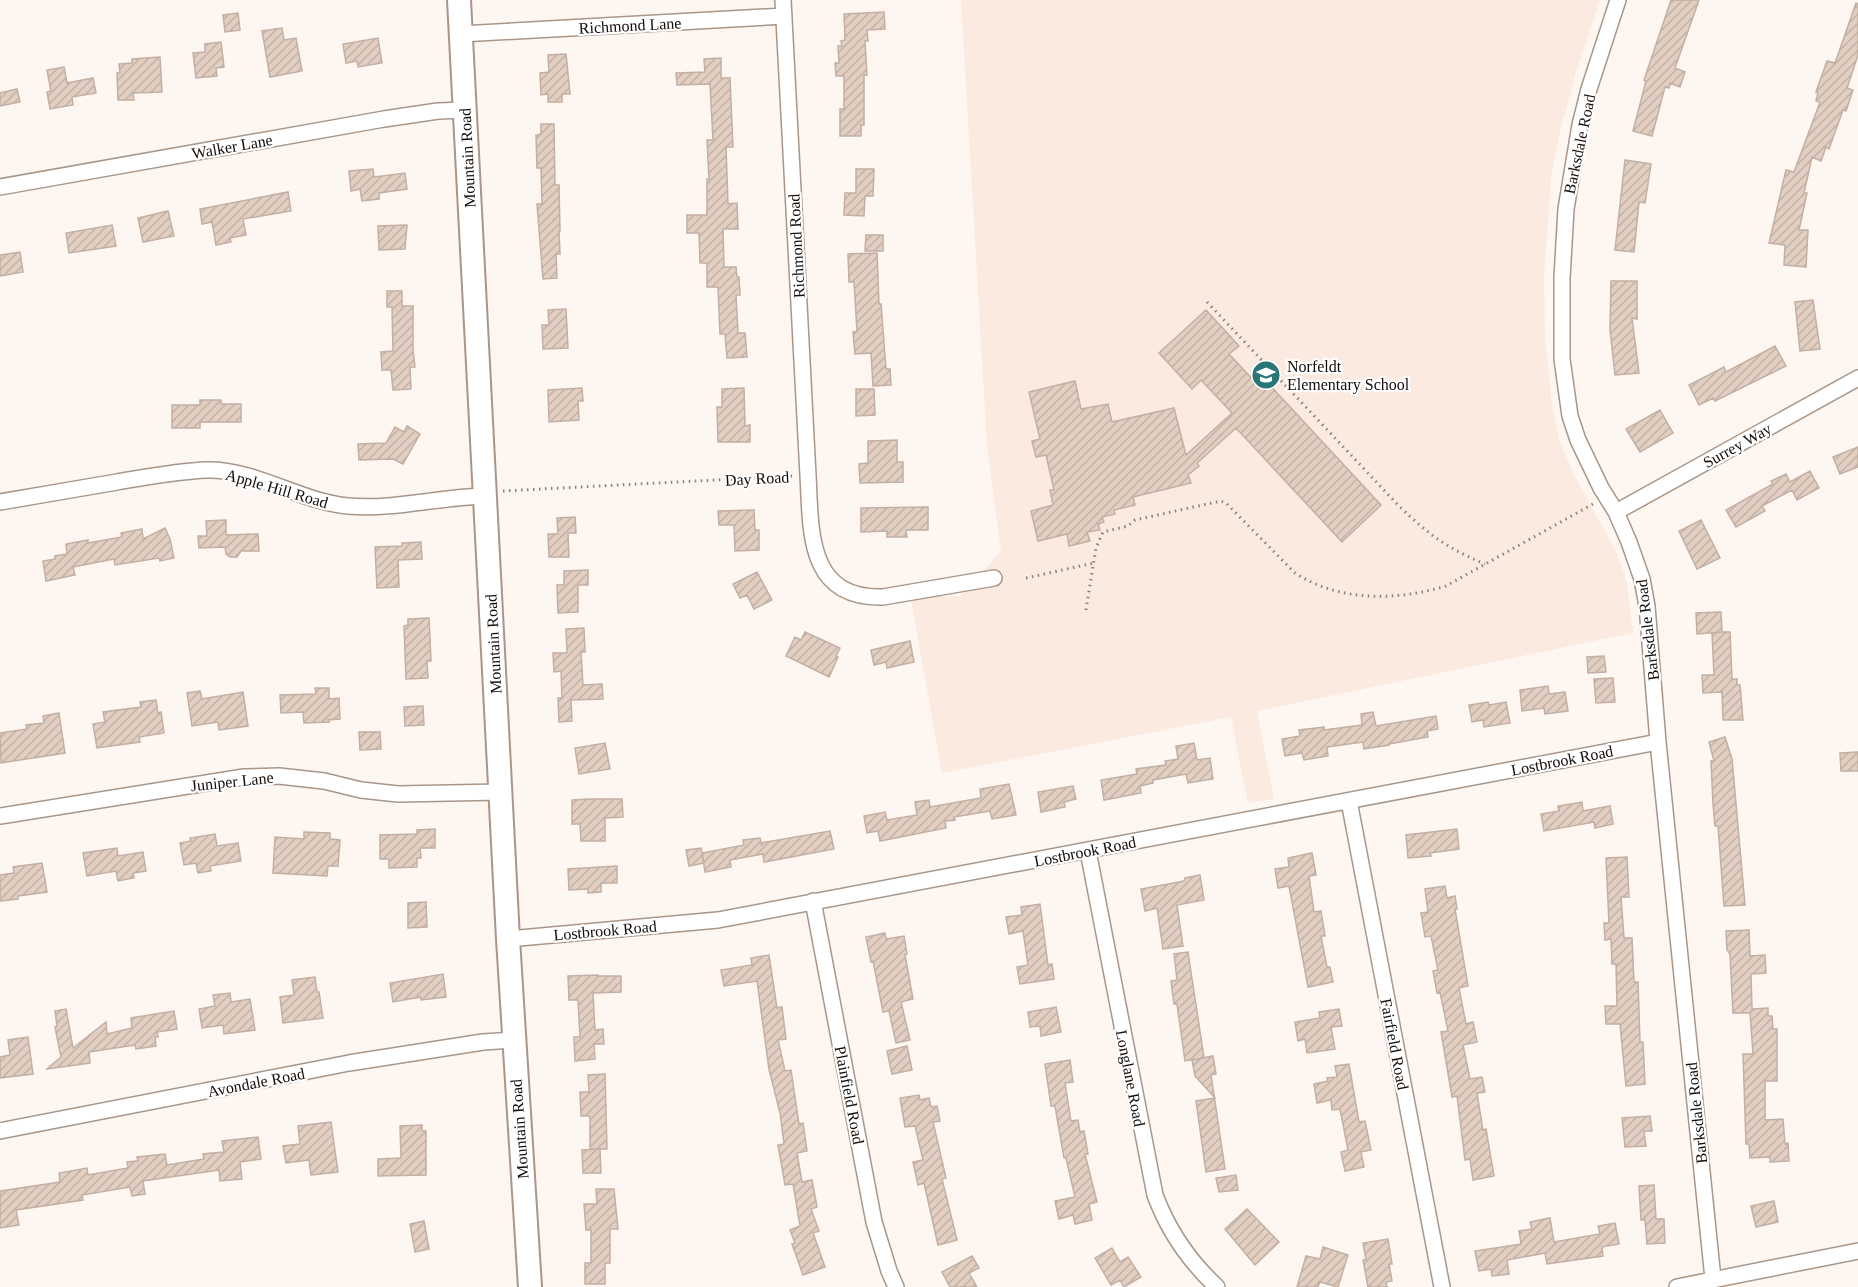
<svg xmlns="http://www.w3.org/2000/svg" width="1858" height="1287" font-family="Georgia,serif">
	<defs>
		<pattern id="building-hatch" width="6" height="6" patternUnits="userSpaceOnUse" patternTransform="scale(1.5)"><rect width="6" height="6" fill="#e3cfc2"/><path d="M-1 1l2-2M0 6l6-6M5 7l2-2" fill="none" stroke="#c2b1a5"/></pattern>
	</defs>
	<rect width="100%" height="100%" fill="#fef6f1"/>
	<path fill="#fbeadf" d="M961 0H1600L1576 72 1559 136 1551 179 1544 276 1545 339 1553 412 1559 439 1573 473 1618 555 1627 584 1633 633 1257 711 1274 799 1248 803 1231 717 942 773 911 600 936 596 960 597 1001 551 987 445Z"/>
	<path fill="url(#building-hatch)" stroke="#c3afa3" stroke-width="1.5" d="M1671 0H1699L1675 68 1685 72 1680 87 1670 83 1669 88 1665 87 1652 136 1633 131 1646 81 1644 80Z
		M1856 3 1858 4V55L1847 88 1853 90 1846 111 1843 110 1829 149 1826 147 1821 161 1812 157 1804 193H1807L1799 230H1808L1806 267 1784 265 1785 245 1769 243 1786 170 1794 172 1820 102 1816 101 1818 93 1816 92 1827 61 1835 63Z
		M884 12 885 29 867 30 868 41H865L867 75H864V125H861V136H840V109H844V76H836L835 63H839L838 46H842L841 41 845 40 844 14Z
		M238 13 240 30 225 32 223 15Z
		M282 28 284 40 296 38 302 71 270 77 262 31Z
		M378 38 382 63 358 67 357 61 346 63 343 44Z
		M221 42 224 67 216 68 217 76 196 78 193 53 205 52V44Z
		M566 54 570 94H562V102H548V94L541 95 540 73 549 72 548 55Z
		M160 57 162 92 133 93 134 100H118L117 73H120L119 64 132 63V59Z
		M721 58V78H730L733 147H726L728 204 737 203 738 229H723L724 267H736L737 277H739L740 295H736L738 333H745L747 357 727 358 725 334H720L718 287H707V263H700L699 233H687V215H707V179H709L707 140H713L710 84 677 85 676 73 705 72 704 59Z
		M64 67 67 83 93 78 96 93 72 97 73 105 50 109 47 92 51 91 47 70Z
		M17 89 20 102 0 106V93Z
		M541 124H554L555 185H559L560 231H559L560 254H556L557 278 543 279 537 204H542L541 168H537L536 135 541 134Z
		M1625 160 1651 164 1645 203 1639 202 1634 252 1615 250Z
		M373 169 374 177 405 173 407 189 379 193V199L362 201 360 189 351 191 349 171Z
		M856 169H874L873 196H865L864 216 844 215 845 193H856Z
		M288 192 291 211 243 219 246 235 230 238 231 242 216 245 212 222 202 224 200 209Z
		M168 211 174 236 143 242 138 218Z
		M112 225 116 246 69 253 66 233Z
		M407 225 405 249 379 250 378 226Z
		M866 235H883V251H865Z
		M20 252 23 272 0 276V255Z
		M877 253 879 304H881L886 369H890L891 385 873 386 871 353 855 354 853 332 857 331 854 282H849L848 254Z
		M1611 281H1637V319L1632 318 1639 373 1615 375 1610 330Z
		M387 291H402V306H413V350L415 367H410L411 389 393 390 391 370H382L381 352 393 351 392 307H387Z
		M1813 300 1820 349 1800 351 1795 302Z
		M566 309 568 348 543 349 542 325H549L548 310Z
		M1206 310 1239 346 1229 354 1259 386 1265 380 1381 505 1342 542 1236 428 1197 463 1199 466 1188 475 1191 483 1133 497 1135 505 1114 510 1115 514 1102 517 1104 522 1098 524 1100 530 1087 532 1090 541 1069 546 1067 534 1038 541 1031 511 1053 505 1050 490H1054L1046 455 1036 457 1032 441 1040 439 1029 392 1075 381 1081 409 1108 404 1112 422 1174 408 1186 455 1232 413 1201 380 1192 389 1159 353Z
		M1775 346 1786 366 1715 401 1713 398 1699 405 1689 385 1724 367 1726 372Z
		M582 388 583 401H578L579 420 549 422 548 390Z
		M744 388 745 426 750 425V442H718L717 407H722V389Z
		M856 389H874L875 415 856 416Z
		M200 400H221V404H241V422H200V428H172V405H200Z
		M1660 410 1673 433 1640 452 1626 429Z
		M407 426 420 434 403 464 393 459 359 460 358 444 386 443 395 427 404 432Z
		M897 440V462H903V482L860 483 859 464 868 463V441Z
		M1858 447V467L1840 474 1833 457Z
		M1810 471 1819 488 1797 500 1792 490 1762 506 1765 511 1736 527 1726 510 1773 484 1771 481 1786 474 1790 482Z
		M928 507V530H906L907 537H887V531L861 532V508Z
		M754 510 755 530H759V550L735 551 734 525H719L718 511Z
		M575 517 576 533H568L569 557H549L548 534H558L557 518Z
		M226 520V535L258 534 259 551H241L237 557H230L226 554 225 547 199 548 198 536H207L206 521Z
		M1701 520 1720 558 1697 569 1679 531Z
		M165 528 170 539 174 558 160 561 159 558 115 565 114 559 73 567 75 575 46 581 43 561 55 559V556L67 554 66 544 88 540V543L122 537 121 533 142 529 143 539Z
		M421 542 422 559 398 560 399 587 377 588 375 547 402 546V543Z
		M588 570V585H578V612L558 613 557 585H564V571Z
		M757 572 772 600 754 609 747 595 740 598 733 584Z
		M1721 612 1722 632H1730L1732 679H1737V685H1740L1743 720H1723L1722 692 1703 693 1702 675H1714L1712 633 1722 632 1697 634 1696 613Z
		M429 618 431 661H427L428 678 406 679 404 626 408 625V619Z
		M584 628 585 652H581L583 685 602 684 603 699 571 700 572 721 559 722 558 698H562L561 671 554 672 553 653H567L566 629Z
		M805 632 840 648 836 656 838 657 829 677 786 656 795 637 801 640Z
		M910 641 914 662 887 668 886 662 874 665 871 650Z
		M1604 656 1606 672 1588 673 1587 657Z
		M1613 678 1615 702 1596 703 1594 679Z
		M1548 686 1549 694 1565 692 1568 711 1545 714 1544 708 1522 711 1520 690Z
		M315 688H329V699L339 698 340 719 328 720 329 722 304 723 303 712 281 713 280 695 316 694Z
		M200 691 202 699 243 692 248 726 219 730 218 722 192 726 187 693Z
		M156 700 158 713 161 712 164 733 139 737 140 742 97 748 93 724 105 722 103 712 141 707 140 702Z
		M1488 702 1489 705 1506 702 1510 723 1484 727 1483 720 1472 722 1469 705Z
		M423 706 424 725 405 726 404 707Z
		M1373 712 1376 726 1436 716 1438 729 1427 731 1428 737 1389 744V745L1364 749 1363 742 1327 747 1328 756 1304 760 1302 753 1285 756 1282 739 1300 736 1299 730 1324 727V730L1362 725 1361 714Z
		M59 713 65 753 1 763 0 733 27 729 26 725 44 723 43 716Z
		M359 732H380L381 749 360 750Z
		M1725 737 1732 759 1745 905 1724 906 1718 826H1715L1713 804 1711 761H1714L1709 742Z
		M605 743 610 769 579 774 575 748Z
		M1194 743 1197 760 1210 758 1213 779 1188 783 1186 774 1153 780V783L1140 786 1141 793 1104 800 1101 780 1137 774 1136 769 1166 765 1165 761 1178 759 1176 746Z
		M1858 752V771H1841L1840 753Z
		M1009 784 1016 815 992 819 990 811 954 817 955 820 945 821 946 828 880 841 878 831 867 833 864 816 885 812 887 820 917 815 915 802 929 800 930 807 981 798 980 789Z
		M1073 786 1076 799 1064 802 1065 807 1041 812 1038 792Z
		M590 799H622L623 817 605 818V841H581L580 824H572V800Z
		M1582 802 1583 811 1610 806 1613 824 1595 828 1594 822 1544 831 1541 814 1559 811 1558 806Z
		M435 829V848H420L421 858H417V867L389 868V859H380V835L417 834V830Z
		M1457 829 1459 849 1430 853 1431 856 1408 858 1406 835Z
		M830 831 834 849 764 862 763 854 730 860 731 867 705 872 702 853 744 845 743 840 760 838 762 846 761 843Z
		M304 832 330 833V839L340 840 338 866H328L327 876 273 873 275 837 304 839Z
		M215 834 217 846 238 843 241 861 210 866 211 871 198 873 196 863 184 865 180 843 191 841 190 838Z
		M117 848 118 856 143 852 146 871 133 873 134 878 118 881 116 871 87 876 83 853Z
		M701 848 704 863 689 866 686 850Z
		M1312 853 1316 875 1309 876 1314 912 1321 911 1325 936H1321L1327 967H1330L1333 982 1308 987 1289 886 1278 888 1275 869 1289 867 1288 858Z
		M1627 857 1629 897H1621L1624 938H1632L1634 982H1638L1640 1042H1643L1645 1084 1626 1086 1620 1024H1606L1605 1006H1617L1616 964H1612L1611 939 1605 940 1604 923H1609L1606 858Z
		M42 863 47 892 18 896V899L0 901V875L14 873 13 867Z
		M617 866V883H601V892L588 893V889L569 890 568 869Z
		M1200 875 1204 900 1177 905 1183 946 1163 949 1157 908 1145 911 1141 889 1184 881 1185 878Z
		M1445 886 1447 898 1455 896 1457 909H1455L1468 986 1459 988 1466 1024 1473 1022 1477 1042 1463 1045 1470 1079 1482 1077 1485 1092 1477 1093 1483 1130 1486 1129 1494 1176 1473 1180 1470 1159 1465 1160 1457 1096 1452 1097 1441 1032 1448 1031 1440 992 1437 993 1433 971 1438 970 1431 936 1425 937 1421 913 1428 912 1425 889Z
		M426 902 427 927 408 928V903Z
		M1040 904 1048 965 1052 964 1054 979 1020 984 1017 967 1028 965 1023 931 1009 934 1006 917 1022 915 1021 907Z
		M1749 930 1750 956 1765 955 1766 973 1751 974 1752 1009 1768 1008V1016H1772L1773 1029H1777V1081H1765V1120L1783 1119 1785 1144 1788 1143 1789 1161 1770 1162V1157L1750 1158 1749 1144H1746L1743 1054H1753L1750 1013H1733L1730 954 1727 950 1726 931Z
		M885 933 886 939 904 936 907 954 905 955 913 999 901 1002 910 1040 896 1043 889 1011 883 1012 873 961 871 962 866 937Z
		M1188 952 1204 1058 1185 1061 1177 1004H1174L1171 981 1177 980 1174 954Z
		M769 955 777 1008 782 1007 786 1039 778 1040 785 1071 791 1070 799 1124 803 1123 807 1151 797 1153 802 1182 812 1180 817 1207 811 1209 819 1231 813 1233 825 1267 803 1275 792 1244 795 1243 790 1230 800 1226 793 1184 785 1185 778 1145 784 1144 780 1113 769 1069 757 981 724 986 721 970 752 965 751 958Z
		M443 974 446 997 421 1000V997L393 1002 390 983Z
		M598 975V976H621V992L593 993 595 1030 603 1029 604 1044H594L595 1059 575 1061 574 1037H580L578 1000H569L568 976Z
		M315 977 317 992H319L323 1018 283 1023 280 997 294 995 292 980Z
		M230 993 231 1002 250 999 255 1030 224 1034 223 1025 202 1028 199 1009 215 1006 213 995Z
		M1056 1007 1061 1032 1041 1036 1040 1026 1030 1027 1028 1012Z
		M66 1009 73 1048 106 1022 107 1034 132 1028 131 1018 174 1011 177 1029 157 1032 158 1037H155L156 1046 136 1049 135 1045 89 1052 90 1063 47 1069 61 1057 55 1027 57 1026 55 1011Z
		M1339 1009 1342 1026 1331 1027 1335 1049 1307 1053 1305 1039 1298 1041 1295 1022 1320 1018 1319 1012Z
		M28 1037 33 1074 0 1078V1057L10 1055 8 1040Z
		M907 1046 912 1070 892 1074 887 1051Z
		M1213 1056 1216 1074 1211 1075 1225 1169 1206 1172 1196 1101 1215 1098 1195 1076 1192 1060Z
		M1070 1060 1073 1082 1065 1083 1071 1121 1078 1120 1080 1132 1084 1131 1088 1154H1085L1097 1202 1089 1204 1092 1220 1075 1224 1073 1215 1059 1219 1055 1201 1075 1197 1066 1158H1064L1055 1106H1051L1045 1064Z
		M1349 1064 1359 1122 1365 1121 1371 1150 1361 1152 1364 1167 1345 1171 1341 1152 1348 1150 1340 1109 1332 1110 1331 1100 1317 1103 1314 1084 1328 1081 1327 1078 1337 1077 1335 1066Z
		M605 1074 607 1149H590V1116H581L580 1092H589L588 1075Z
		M919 1095 920 1100 929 1098 931 1107 937 1106 940 1121 933 1122 946 1178 942 1179 957 1240 938 1245 924 1183 918 1185 913 1162 923 1160 915 1126 905 1127 900 1098Z
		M1650 1116 1652 1131H1644L1646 1146 1625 1147 1622 1118Z
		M331 1122 338 1172 311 1175 309 1160 286 1163 283 1146 300 1144 298 1126Z
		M422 1125V1131H426V1175L378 1176V1159L401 1158 400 1126Z
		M258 1137 261 1159 240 1162 242 1179 220 1181 219 1170 143 1181 145 1194 132 1196 130 1187 82 1195 83 1200 16 1210 19 1225 0 1228V1191L60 1182 59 1173 87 1168 88 1175 128 1168 127 1162 138 1161 137 1157 165 1154 167 1165 204 1159 203 1154 224 1152 222 1141Z
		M600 1149 601 1173H583L582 1150Z
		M1236 1175 1238 1190 1219 1192 1216 1178Z
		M1654 1185 1656 1219H1664L1665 1243 1647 1244 1645 1220H1641L1639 1186Z
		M596 1189H614L618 1229H610V1263H605V1284H585V1263H591V1230H586L584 1204H597Z
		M1774 1201 1778 1222 1756 1227 1751 1206Z
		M1247 1209 1279 1242 1255 1265 1225 1229Z
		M1550 1218 1554 1242 1600 1234 1598 1226 1615 1223 1619 1244 1602 1247 1603 1256 1547 1264 1545 1253 1507 1260 1509 1274 1492 1276 1491 1269 1479 1271 1475 1251 1521 1244 1519 1231 1532 1229 1530 1222Z
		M424 1221 429 1249 415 1252 410 1224Z
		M1388 1239 1392 1264H1389L1392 1281 1386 1282 1387 1287H1368L1363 1260H1366L1363 1243Z
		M1323 1247 1348 1255 1338 1287 1320 1282 1318 1287H1297L1306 1256 1320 1259Z
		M1112 1248 1120 1262 1128 1257 1141 1277 1124 1287 1120 1280 1111 1285 1095 1258Z
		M972 1256 979 1268 969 1273 977 1287H950L942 1272Z"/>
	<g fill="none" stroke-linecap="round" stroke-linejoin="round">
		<g stroke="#a99689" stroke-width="18">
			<path id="minor" d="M783 0 808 475C811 532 807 599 883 597L994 578
				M1618 0 1589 89 1580 125 1566 209 1562 278V359L1570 416 1578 440 1601 488 1616 512 1629 542 1642 579 1647 606 1658 742 1713 1279
				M461 34 784 16
				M0 187 384 119 438 111 465 110
				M0 502C39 495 78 489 117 482 147 477 177 471 207 470 255 469 301 502 348 506 394 510 439 497 485 496
				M1616 512 1858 378
				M1349 801 1442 1287
				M0 816 244 777 279 776 324 781 361 790 398 794 501 792
				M1088 851 1155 1195C1168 1230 1189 1261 1217 1287
				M813 901 874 1222 889 1271 896 1287
				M508 939 718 920 1658 742
				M0 1131 349 1063 483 1042 514 1040
				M1677 1287 1858 1251"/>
		</g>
		<g stroke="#a99689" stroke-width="26">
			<path id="secondary" d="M459 0 508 939 530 1287"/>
		</g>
		<path stroke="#88817c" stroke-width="3" stroke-dasharray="1.5 4.5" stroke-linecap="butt" d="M1207 302 1398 505C1429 535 1445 547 1485 564
			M503 491 793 476
			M1026 578 1094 563
			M1086 610 1096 548 1103 532 1128 526 1135 520 1221 501 1226 503 1295 573C1340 602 1396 601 1446 586L1593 504"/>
		<use href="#minor" stroke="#fff" stroke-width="15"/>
		<use href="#secondary" stroke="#fff" stroke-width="22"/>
	</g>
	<defs>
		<g id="school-disc" transform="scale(1.5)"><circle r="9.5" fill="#2a7575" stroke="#fff"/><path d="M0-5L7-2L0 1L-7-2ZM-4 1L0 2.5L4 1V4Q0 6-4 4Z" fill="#fff"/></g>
	</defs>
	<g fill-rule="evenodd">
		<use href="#school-disc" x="1266" y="375"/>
	</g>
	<g text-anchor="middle" stroke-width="4.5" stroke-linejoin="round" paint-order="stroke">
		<g font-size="16" fill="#130c08" stroke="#fff">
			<text transform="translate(630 25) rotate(-3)" y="6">Richmond Lane</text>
			<text transform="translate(1579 144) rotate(-78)" y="6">Barksdale Road</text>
			<text transform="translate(232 146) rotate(-10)" y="6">Walker Lane</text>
			<text transform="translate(467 158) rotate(-93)" y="6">Mountain Road</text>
			<text transform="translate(796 246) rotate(-93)" y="6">Richmond Road</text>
			<text transform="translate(1737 445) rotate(-29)" y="6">Surrey Way</text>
			<text transform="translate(757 478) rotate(-3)" y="6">Day Road</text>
			<text transform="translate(277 488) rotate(16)" y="6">Apple Hill Road</text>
			<text transform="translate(1647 630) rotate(-97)" y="6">Barksdale Road</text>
			<text transform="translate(493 644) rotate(-93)" y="6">Mountain Road</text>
			<text transform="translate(1562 760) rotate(-11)" y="6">Lostbrook Road</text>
			<text transform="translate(232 781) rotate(-6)" y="6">Juniper Lane</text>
			<text transform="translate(1085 851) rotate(-11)" y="6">Lostbrook Road</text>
			<text transform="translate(605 930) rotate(-5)" y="6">Lostbrook Road</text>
			<text transform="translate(1395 1044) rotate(79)" y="6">Fairfield Road</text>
			<text transform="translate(1131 1078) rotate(79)" y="6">Longlane Road</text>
			<text transform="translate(256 1082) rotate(-11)" y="6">Avondale Road</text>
			<text transform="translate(850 1095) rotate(79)" y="6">Plainfield Road</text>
			<text transform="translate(1696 1113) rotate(-96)" y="6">Barksdale Road</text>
			<text transform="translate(519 1129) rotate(-94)" y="6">Mountain Road</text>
		</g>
		<g font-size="16" fill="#130c08" stroke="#fff" text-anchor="start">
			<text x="1287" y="372">Norfeldt<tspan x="1287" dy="18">Elementary School</tspan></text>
		</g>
	</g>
</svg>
